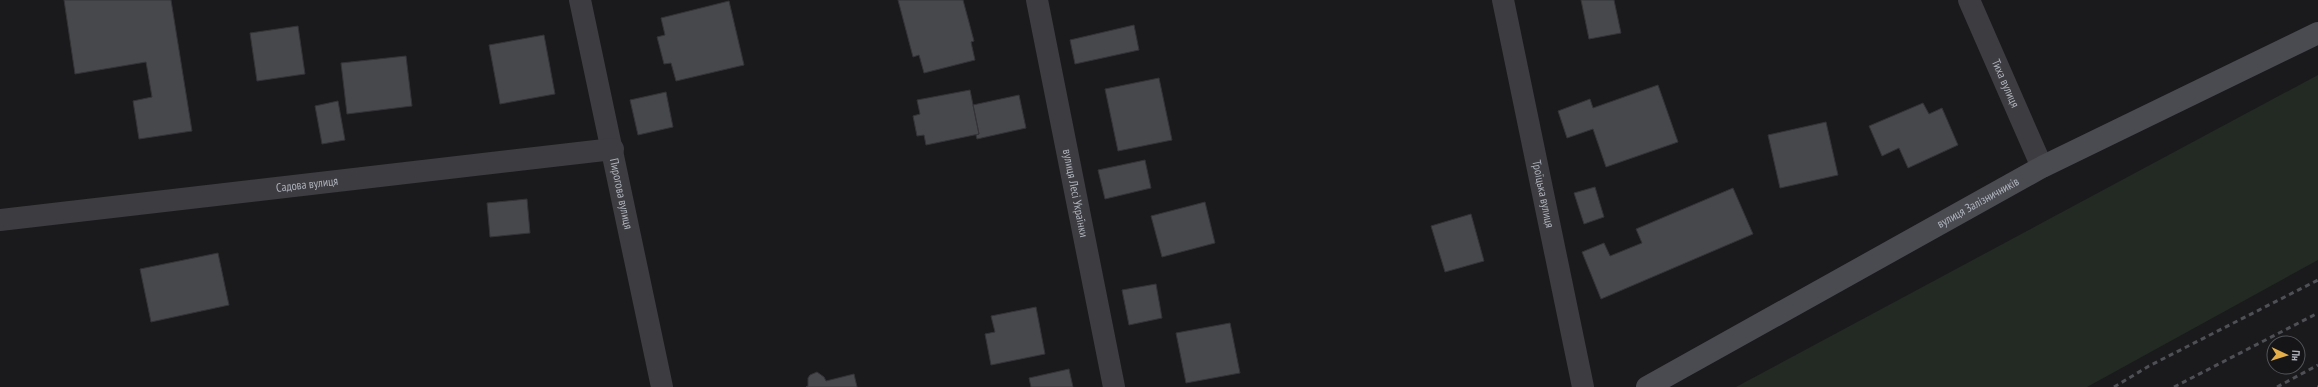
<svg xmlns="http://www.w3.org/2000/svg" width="2318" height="387" font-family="'PT Sans Narrow',sans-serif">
	<rect width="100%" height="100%" fill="#1a1a1c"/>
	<path fill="#222a23" d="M2318 75V260L2087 387H1736Z"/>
	<path fill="#47484c" stroke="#343438" d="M64 0H171L192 131 139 139 133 101 152 97 146 62 75 74Z
		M898 0H963L974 41 971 42 975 60 924 73 919 55 913 57Z
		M1581 0H1614L1621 33 1589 39Z
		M729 1 744 65 676 81 671 63 664 64 657 37 665 35 661 18Z
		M1134 25 1139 50 1075 64 1070 40Z
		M298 26 305 74 257 81 250 33Z
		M544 35 555 94 500 104 489 45Z
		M406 56 412 106 347 114 341 63Z
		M1159 78 1172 140 1118 151 1105 89Z
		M1658 85 1678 142 1606 167 1593 129 1567 138 1558 111 1590 99 1593 108Z
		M970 90 979 134 926 145 924 135 917 136 913 116 920 114 917 100Z
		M666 92 673 127 638 135 630 100Z
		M1019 95 1026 128 977 139 976 135 979 134 973 105Z
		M338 101 345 140 322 144 315 106Z
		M1923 103 1929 114 1942 108 1958 145 1908 168 1899 148 1882 156 1869 126Z
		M1826 122 1838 175 1780 188 1768 135Z
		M1145 160 1151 188 1105 199 1098 170Z
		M1595 187 1604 217 1584 224 1574 193Z
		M1733 188 1753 234 1601 299 1582 252 1604 243 1610 256 1642 243 1636 229Z
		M527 199 530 233 490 237 487 203Z
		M1205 202 1215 243 1162 257 1151 216Z
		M1471 214 1484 261 1445 272 1431 226Z
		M218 253 229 305 151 322 140 269Z
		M1156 284 1162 318 1129 325 1122 290Z
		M1036 307 1045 354 991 365 985 334 995 332 991 316Z
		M1230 323 1240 373 1186 383 1176 333Z
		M1069 369 1073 387H1031L1029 378Z
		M817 372 824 377 826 381 854 374 857 387H806L808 386V378L810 375Z"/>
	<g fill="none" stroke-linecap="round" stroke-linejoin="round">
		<g stroke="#3c3c41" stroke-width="22">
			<path id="s1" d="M580 0 662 387"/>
			<path id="s2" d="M1037 0 1114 387"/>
			<path id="s3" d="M1503 0 1583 387"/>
			<path id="s4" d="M1969 0 2042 167"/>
			<path id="s5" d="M0 220 613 149"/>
		</g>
		<path stroke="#4a4b51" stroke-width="22" id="s6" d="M1647 387 2042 167 2318 33"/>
		<path stroke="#4f5056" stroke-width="3" stroke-dasharray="5 4" stroke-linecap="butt" d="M2114 387 2149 366 2318 280
			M2174 387 2318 313
			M2277 387 2318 365
			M2317 387H2318"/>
	</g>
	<g text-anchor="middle" stroke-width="3" stroke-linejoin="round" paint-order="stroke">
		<g font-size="12" fill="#aeb2bb" stroke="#151517">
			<text dy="4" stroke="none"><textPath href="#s4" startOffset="91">Тиха вулиця</textPath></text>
			<text dy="4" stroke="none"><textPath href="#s5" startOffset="309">Садова вулиця</textPath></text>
			<text dy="4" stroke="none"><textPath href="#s1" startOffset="198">Пирогова вулиця</textPath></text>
			<text dy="4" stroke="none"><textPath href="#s2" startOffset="197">вулиця Лесі Українки</textPath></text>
			<text dy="4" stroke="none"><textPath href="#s3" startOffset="198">Троїцька вулиця</textPath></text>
			<text dy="4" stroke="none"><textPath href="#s6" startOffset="379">вулиця Залізничників</textPath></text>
		</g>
	</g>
	<g transform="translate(2286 355) rotate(94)"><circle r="19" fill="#151517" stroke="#525459"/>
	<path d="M0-3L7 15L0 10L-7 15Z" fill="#e4ae4a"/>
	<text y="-6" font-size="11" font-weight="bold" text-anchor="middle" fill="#aeb2bb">Пн</text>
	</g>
</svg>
